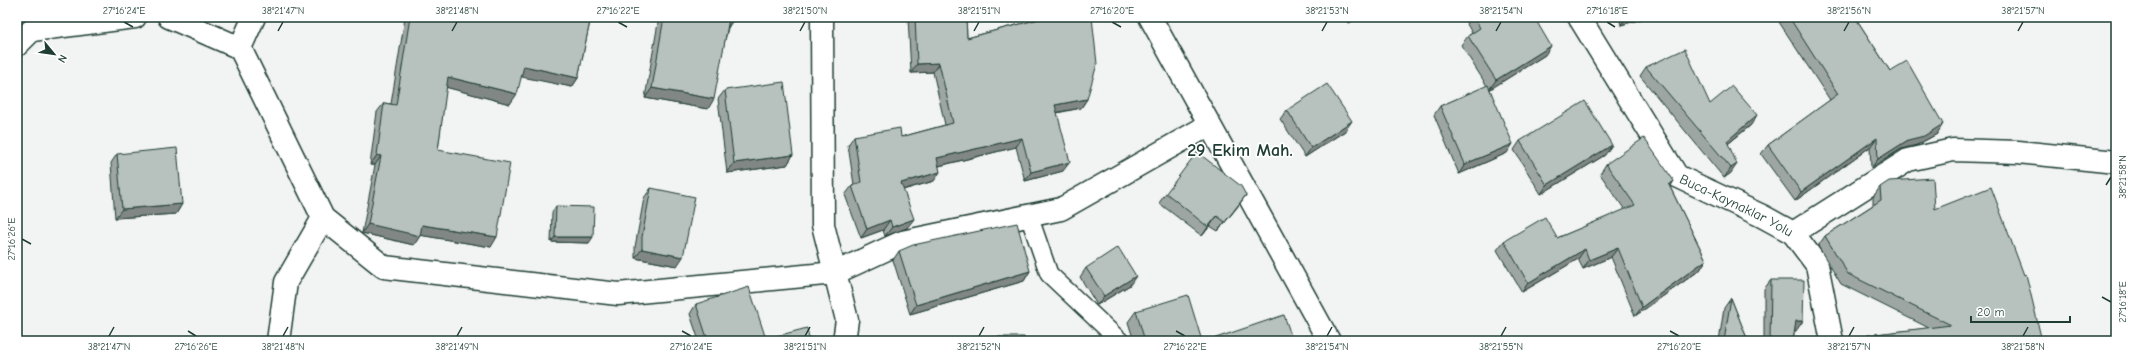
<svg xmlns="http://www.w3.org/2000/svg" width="2133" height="358" font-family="'Comic Neue',sans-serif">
	<rect width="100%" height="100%" fill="#f2f3f3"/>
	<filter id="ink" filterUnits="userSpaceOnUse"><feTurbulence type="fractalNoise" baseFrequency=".025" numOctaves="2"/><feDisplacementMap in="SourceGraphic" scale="8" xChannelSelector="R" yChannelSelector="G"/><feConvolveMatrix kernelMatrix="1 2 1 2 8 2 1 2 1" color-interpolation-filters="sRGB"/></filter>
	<g filter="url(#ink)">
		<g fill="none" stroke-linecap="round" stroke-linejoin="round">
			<g stroke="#1f3d34" stroke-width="20">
				<path id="lane" d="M1029 216 1049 274 1120 341"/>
			</g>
			<g stroke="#1f3d34" stroke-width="25">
				<path id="street" d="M169 17 240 48 323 218 384 267 618 294 835 273 902 242 1061 209 1209 125
					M822 17 823 225 847 320 844 341
					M1150 17 1329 341
					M17 45 32 30 135 17
					M240 48 254 17
					M1793 233 1908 160 1953 150 2018 152 2116 162
					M278 341 286 282 323 218"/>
			</g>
			<g stroke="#1f3d34" stroke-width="25">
				<g id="secondary">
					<path id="s1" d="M1579 17 1677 176 1762 216 1793 233 1817 265 1832 341"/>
				</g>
			</g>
			<use href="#lane" stroke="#fff" stroke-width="17"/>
			<use href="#street" stroke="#fff" stroke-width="22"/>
			<use href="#secondary" stroke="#fff" stroke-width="22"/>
		</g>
		<path fill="#9da6a3" stroke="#1f3d34" d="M405 17H460L474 19V17H520L526 18V17H591L578 78 572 87 521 76 510 104 446 87 438 150 491 247 420 235 414 245 362 233 375 165H370L377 112 384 103 391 104 405 18Z
			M657 17H734L728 28 708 109 645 98 659 17Z
			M908 17H966L967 38 1035 20V17H1092L1087 99 1081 108 1057 113 1063 171 1025 181 1016 147 939 166 934 181 903 190 907 228 885 236 883 230 861 238 845 195 852 186 854 185 848 145 854 136 901 137 945 125 933 72 911 73Z
			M1345 17H1358L1349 23Z
			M1463 17H1534L1545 55 1490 89 1507 153 1459 174 1434 115 1440 106 1487 86 1461 45 1468 36 1472 33Z
			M1619 17H1649L1621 25Z
			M1783 17H1855L1890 71 1937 134 1917 145 1901 149 1871 168 1870 147 1795 201 1761 154 1768 145 1830 100 1779 22Z
			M1646 67 1710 104 1751 125 1728 144 1731 173 1724 178 1640 76Z
			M725 90 793 155 787 165 727 173 718 99Z
			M1287 110 1345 131 1305 157 1280 119Z
			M1520 141 1605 155 1541 194 1514 150Z
			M117 154 182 204 176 214 115 218 111 163Z
			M1606 164 1670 187 1706 260 1700 270 1635 316 1611 257 1583 269 1578 259 1522 292 1497 250 1504 241 1557 238 1625 210 1600 174Z
			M1880 187 1935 209 2038 341H1864L1868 335 1929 328 1841 284 1818 246 1825 236 1873 205V197Z
			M651 188 677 266 635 258V247L644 198Z
			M1166 193 1246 195 1218 231 1210 226 1202 236 1159 203Z
			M556 206 589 243 551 242 552 212Z
			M899 251 1030 271 1024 281 910 314 893 260Z
			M1086 268 1130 285 1097 305 1080 277Z
			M1771 280 1796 331H1794L1793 341H1764V289Z
			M1731 298 1748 341H1719L1724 308Z
			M696 304 766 339 809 338 819 341H699L690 314Z
			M1136 311 1202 341H1134L1128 322Z"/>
		<path fill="#808784" stroke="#1f3d34" d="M1353 17H1358L1349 23Z
			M1626 17H1649L1621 25Z
			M729 19H734L727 29Z
			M1551 46 1545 55 1489 90 1496 80Z
			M939 63 933 72 911 73 917 64Z
			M524 66 578 78 572 87 517 76Z
			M448 77 517 94 510 104 441 86Z
			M652 88 714 99 708 109 645 98Z
			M1087 99 1081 108 1048 114 1055 105Z
			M1757 115 1751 125 1720 150 1727 141Z
			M1352 121 1345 131 1305 157 1311 148Z
			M1943 124 1937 134 1917 145 1901 149 1871 168 1878 159 1908 140Z
			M1022 138 1016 147 930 168 937 158Z
			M1877 138 1870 147 1795 201 1801 192Z
			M1513 144 1507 153 1459 174 1465 164Z
			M1612 145 1605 155 1541 194 1547 185Z
			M377 155 381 156 375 165H370Z
			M793 155 787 165 727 173 734 163Z
			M1070 162 1063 171 1025 181 1031 172Z
			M1737 164 1731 173 1724 178 1731 168Z
			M940 172 934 181 895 192 901 183Z
			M1674 181 1668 191 1669 185Z
			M1246 195 1239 205 1218 231Z
			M182 204 176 214 115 218 122 209Z
			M1217 216 1210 226 1202 236 1208 227Z
			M914 219 907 228 885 236 892 227Z
			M890 220 883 230 861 238 867 229Z
			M368 224 422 225 497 237 491 247 419 235 420 236 414 245 362 233Z
			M555 237H593L589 243 551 242Z
			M1618 248 1611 257 1583 269 1589 260Z
			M642 249 683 257 677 266 635 258Z
			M1585 249 1578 259 1522 292 1528 283Z
			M1706 260 1700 270 1635 316 1642 307Z
			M1030 271 1024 281 910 314 916 305Z
			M1136 276 1130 285 1097 305 1104 296Z
			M1796 321H1803L1796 331H1789Z
			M2041 337 2038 341H2023Z"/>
		<path fill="#b7c1bd" stroke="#1f3d34" d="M410 17H460L478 20 479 17H520L530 20 531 17H591L578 78 524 66 517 94 448 77 438 150 510 163 497 237 422 225 420 236 368 224 381 156 377 155 384 103 396 105Z
			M664 17H734V19H729L714 99 652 88Z
			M915 17H966L967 38 1043 18V17H1092L1097 64 1087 99 1055 105 1070 162 1031 172 1022 138 937 158 940 172 901 183 914 219 892 227 890 220 867 229 852 186 861 182 854 136 900 128 901 137 953 123 939 63 917 64Z
			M1474 17H1534L1551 46 1496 80 1468 36 1480 28Z
			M1789 17H1855L1890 71 1907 61 1943 124 1924 136 1908 140 1878 159 1877 138 1801 192 1768 145 1838 94Z
			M1685 49 1710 104 1732 86 1757 115 1727 141 1737 164 1731 168 1646 67Z
			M784 82 793 155 734 163 725 90Z
			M1327 84 1352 121 1311 148 1287 110Z
			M1488 85 1513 144 1465 164 1440 106Z
			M1585 101 1612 145 1547 185 1520 141Z
			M1644 138 1674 181 1669 185 1706 260 1642 307 1618 248 1589 260 1585 249 1528 283 1504 241 1545 217 1557 238 1635 205 1606 164Z
			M177 148 182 204 122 209 117 154Z
			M1197 152 1241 186 1246 195 1225 222 1217 216 1208 227 1166 193Z
			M1933 178 1935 209 1991 187 2024 275 2026 274 2041 337 2023 341H1869L1868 335 1951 325 1848 274 1825 236 1881 200 1880 187 1889 181Z
			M651 188 695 197 683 257 642 249V237Z
			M556 206 594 207 593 237H555Z
			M1017 223 1030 271 916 305 899 251 913 245Z
			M1118 247 1136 276 1104 296 1086 268Z
			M1771 280H1804L1803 321H1796L1793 341H1770Z
			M749 287 766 339 807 328 809 338H818L819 341H708L696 304Z
			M1188 295 1202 341H1145L1136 311Z
			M1731 298 1748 341H1724Z
			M1284 315 1293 341H1207Z
			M992 337H1024V341H992Z"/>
	</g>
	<path fill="none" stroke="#1f3d34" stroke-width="1.5" d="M124 22 133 27M618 22 627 27M1112 22 1121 27M1607 22 1615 27M278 31 283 22M452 31 457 22M800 31 805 22M974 31 979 22M1322 31 1327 22M1496 31 1501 22M1844 31 1849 22M2018 31 2023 22M2106 185 2111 177M22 239 31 244M2102 297 2111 302M188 331 196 336M682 331 691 336M1176 331 1185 336M1670 331 1679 336M109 336 114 327M283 336 288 327M457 336 462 327M805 336 810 327M979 336 984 327M1327 336 1332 327M1501 336 1506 327M1849 336 1854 327M2023 336 2028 327"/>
	<g text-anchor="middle" stroke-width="3.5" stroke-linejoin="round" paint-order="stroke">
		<g font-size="14" fill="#1f3d34" stroke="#fff">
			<text dy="5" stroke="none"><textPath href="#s1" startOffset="253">Buca-Kaynaklar Yolu</textPath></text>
		</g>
		<g font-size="18" font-weight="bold" fill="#1f3d34" stroke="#fff">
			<text x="1240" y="156">29 Ekim Mah.</text>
		</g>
	</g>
	<rect width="2133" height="358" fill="none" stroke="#fff" stroke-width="44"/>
	<g transform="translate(54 54) rotate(119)" stroke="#ffffff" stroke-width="3" paint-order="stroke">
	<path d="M0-3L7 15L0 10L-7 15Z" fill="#1f3d34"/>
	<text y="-6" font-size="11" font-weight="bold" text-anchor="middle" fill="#1f3d34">N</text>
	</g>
	<path d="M1971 316v6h99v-6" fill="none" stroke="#1f3d34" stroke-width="2"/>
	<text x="1977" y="316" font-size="12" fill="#1f3d34" stroke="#ffffff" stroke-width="3" paint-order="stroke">20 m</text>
	<rect x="22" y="22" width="2089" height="314" fill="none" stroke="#1f3d34" stroke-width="1.5"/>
	<g font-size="10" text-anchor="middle" fill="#1f3d34">
		<text x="124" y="14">27°16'24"E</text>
		<text x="283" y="14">38°21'47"N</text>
		<text x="457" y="14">38°21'48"N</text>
		<text x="618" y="14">27°16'22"E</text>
		<text x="805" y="14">38°21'50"N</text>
		<text x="979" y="14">38°21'51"N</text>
		<text x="1112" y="14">27°16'20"E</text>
		<text x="1327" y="14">38°21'53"N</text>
		<text x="1501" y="14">38°21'54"N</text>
		<text x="1607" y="14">27°16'18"E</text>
		<text x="1849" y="14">38°21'56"N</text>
		<text x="2023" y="14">38°21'57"N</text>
		<text transform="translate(2122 177) rotate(-90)" y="4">38°21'58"N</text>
		<text transform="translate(11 239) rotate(-90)" y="4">27°16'26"E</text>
		<text transform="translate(2122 302) rotate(-90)" y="4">27°16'18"E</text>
		<text x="109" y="350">38°21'47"N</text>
		<text x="196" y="350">27°16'26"E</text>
		<text x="283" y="350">38°21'48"N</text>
		<text x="457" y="350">38°21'49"N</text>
		<text x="691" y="350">27°16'24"E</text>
		<text x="805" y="350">38°21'51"N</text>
		<text x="979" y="350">38°21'52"N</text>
		<text x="1185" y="350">27°16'22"E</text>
		<text x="1327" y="350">38°21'54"N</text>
		<text x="1501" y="350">38°21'55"N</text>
		<text x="1679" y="350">27°16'20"E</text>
		<text x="1849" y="350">38°21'57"N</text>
		<text x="2023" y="350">38°21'58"N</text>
	</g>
</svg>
